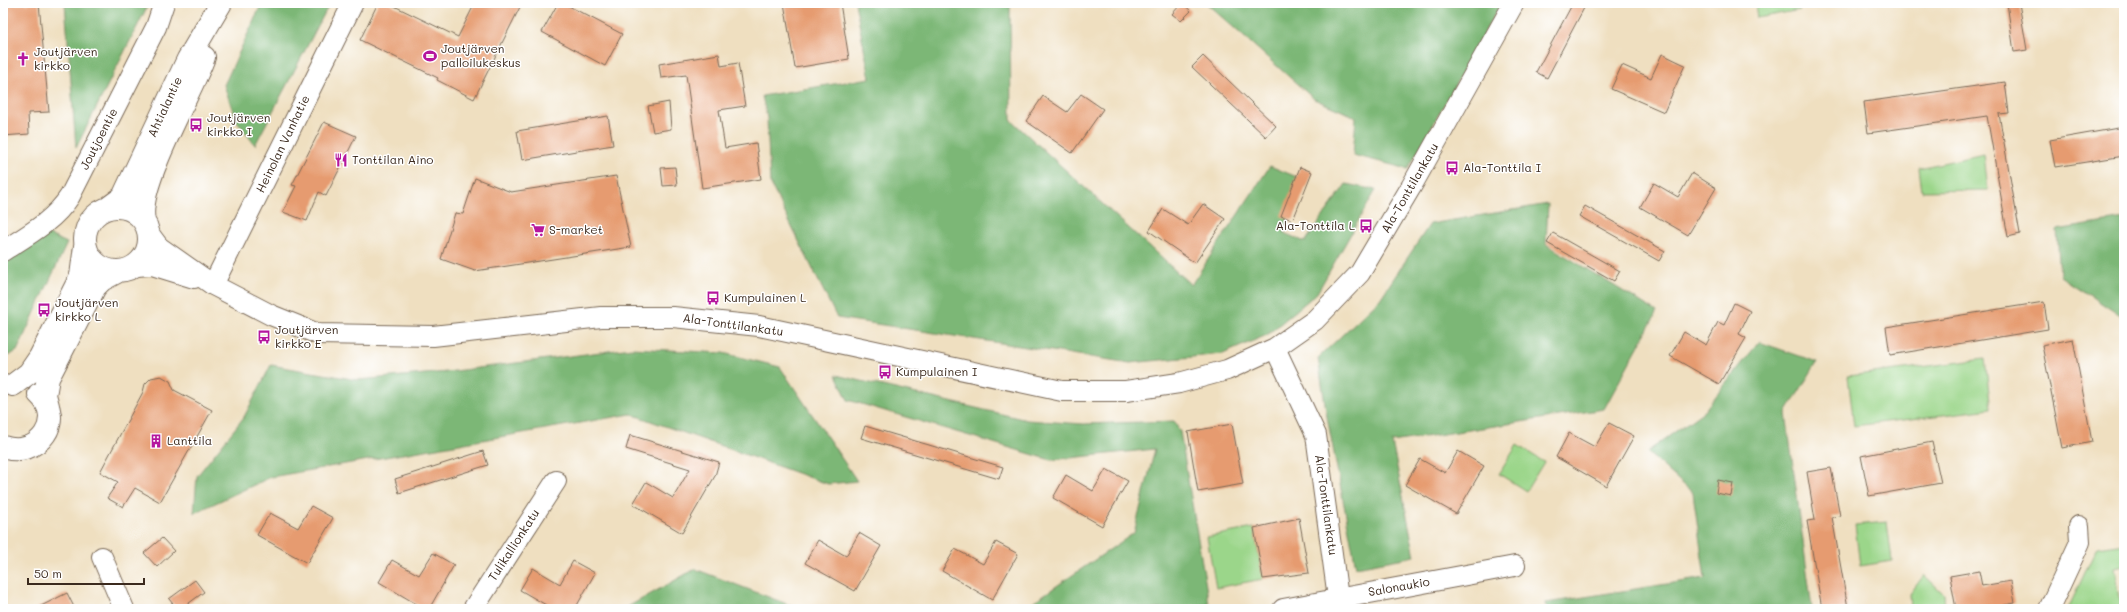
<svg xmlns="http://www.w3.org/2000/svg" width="2127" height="612" font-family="Mali,sans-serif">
	<rect width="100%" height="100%" fill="#fff"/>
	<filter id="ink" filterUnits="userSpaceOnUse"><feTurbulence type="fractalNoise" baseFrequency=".025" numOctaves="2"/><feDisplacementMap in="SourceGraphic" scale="8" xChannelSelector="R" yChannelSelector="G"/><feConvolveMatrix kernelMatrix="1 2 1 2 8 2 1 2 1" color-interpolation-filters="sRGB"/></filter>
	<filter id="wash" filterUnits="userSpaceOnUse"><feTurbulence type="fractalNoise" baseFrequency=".012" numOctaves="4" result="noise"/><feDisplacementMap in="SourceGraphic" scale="16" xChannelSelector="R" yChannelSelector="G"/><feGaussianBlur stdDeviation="0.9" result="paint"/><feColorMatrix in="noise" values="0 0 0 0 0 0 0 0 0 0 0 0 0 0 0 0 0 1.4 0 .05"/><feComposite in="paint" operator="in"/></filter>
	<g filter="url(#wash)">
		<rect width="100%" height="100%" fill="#efdfc0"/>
		<path fill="#9bd68a" stroke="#6b8054" d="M1755 3H1798L1800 10 1757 18Z
			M1984 154 1988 190 1922 191 1919 168Z
			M1985 359 1991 409 1854 426 1848 376Z
			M1517 445 1544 462 1526 491 1499 474Z
			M1887 522 1892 561 1860 566 1855 525Z
			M1254 528 1263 579 1216 588 1207 537Z
			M2124 543V566L2115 568 2122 609H2068L2097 547Z
			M1924 575 1944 594 1945 609H1911L1910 594Z"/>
		<path fill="#7cb776" stroke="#5c704a" d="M65 3H149L76 148Z
			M262 3H330L255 145 236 120 224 85Z
			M855 3H1010L1011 120 1191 285 1270 166 1297 177 1284 233 1305 242 1346 184 1376 190 1317 293 1267 335 1223 354 1130 363 837 318 770 183 767 118 762 96 870 78Z
			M1206 3H1501L1408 169 1353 155 1356 117 1314 99Z
			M1548 204 1546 244 1657 312 1604 409 1392 442 1415 556 1356 567 1327 417 1318 358 1380 299 1430 224Z
			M2124 219V318L2060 276 2057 230Z
			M45 233 67 243 17 351 3 359V264Z
			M1759 342 1817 362 1786 413 1812 609H1547L1546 603 1705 578 1693 493 1647 452 1704 411Z
			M632 348 723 353 780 367 857 481 828 484 631 414 271 477 194 513 197 476 244 417 271 365 358 380 447 372Z
			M836 375 1027 420 1083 424 1174 421 1180 432 1209 604 1182 609H1023L1134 533 1155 449 1051 460 848 400Z
			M695 569 800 609H624Z"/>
		<g id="blocks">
			<path fill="#e69b6f" d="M39 3 49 112 28 113 29 134 3 136V5Z
				M378 3H388L458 37 475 3H522L474 99 437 80 438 78 360 40Z
				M558 3H563L622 34 605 66 542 32Z
				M784 3H840L849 59 795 68Z
				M1182 3 1191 11 1181 21 1172 14Z
				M1573 3 1584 8 1547 78 1536 72Z
				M2007 3H2019L2027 50 2014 52Z
				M719 54 721 66 738 63 745 106 719 110 725 148 756 143 761 179 702 188 686 75 661 78 659 64Z
				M1662 54 1685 65 1664 112 1611 89 1622 65 1651 78Z
				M1203 56 1276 126 1266 137 1192 67Z
				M2005 82 2009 113 1999 114 2020 234 2008 237 1987 116 1868 133 1864 102Z
				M1081 94 1103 109 1072 153 1026 121 1043 96 1067 112Z
				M669 102 671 129 653 132 648 106Z
				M608 116 613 145 522 160 517 131Z
				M324 122 356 136 326 196 319 192 307 221 283 212 296 186 292 185Z
				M2124 127V156L2055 167 2050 140Z
				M675 167 677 185 663 186 661 168Z
				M1300 167 1312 172 1293 220 1281 216Z
				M1692 173 1716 188 1688 235 1640 207 1654 183 1678 197Z
				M616 176 631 247 475 271 441 259 455 213 463 214 475 178 511 192Z
				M1203 204 1225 219 1195 263 1149 231 1163 209 1188 225Z
				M1585 206 1665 251 1659 261 1579 216Z
				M1553 233 1620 271 1614 281 1547 243Z
				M2044 302 2048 329 1890 355 1886 327Z
				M1734 303 1750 311 1739 334 1746 338 1719 384 1670 356 1684 332 1706 345 1718 322 1724 325Z
				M2073 339 2092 442 2062 448 2042 345Z
				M161 376 170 381 174 390 212 410 160 502 135 488 123 507 107 498 118 482 100 472 143 392 145 384 151 378Z
				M1609 423 1634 436 1606 486 1556 457 1569 433 1595 447Z
				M1232 424 1243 484 1198 492 1188 432Z
				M865 426 1003 467 999 479 861 438Z
				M630 435 719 462 715 476 682 533 633 504 646 482 673 498 690 469 626 449Z
				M1932 442 1941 483 1869 496 1861 456Z
				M483 451 488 465 399 493 395 479Z
				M1458 451 1484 466 1456 514 1405 485 1420 459 1445 473Z
				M1831 468 1840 516 1832 517 1848 608 1841 609H1822L1807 521 1815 520 1807 472Z
				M1106 469 1128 481 1102 526 1053 498 1066 475 1093 491Z
				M1718 480 1733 483 1731 496 1716 493Z
				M311 506 333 518 307 563 257 535 270 513 298 528Z
				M1299 518 1309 573 1263 579 1254 528Z
				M859 533 881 546 855 591 805 563 818 540 846 556Z
				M162 538 174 551 157 567 144 553Z
				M996 542 1018 554 992 600 942 571 955 549 983 564Z
				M433 553 454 565 429 609H425L379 582 392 560 419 575Z
				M573 561 595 573 575 609H553L520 590 533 568 560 584Z
				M1979 571 1982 586 2011 581 2015 603 1984 609H1956L1950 576Z
				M195 580 204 592 181 609H177L169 599Z
				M67 593 75 609H35Z"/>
		</g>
	</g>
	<g filter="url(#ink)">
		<use href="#blocks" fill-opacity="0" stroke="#7a6957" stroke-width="1"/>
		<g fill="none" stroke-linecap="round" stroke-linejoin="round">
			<g stroke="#7a6957" stroke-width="22">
				<path id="minor" d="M150 235 159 247 213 285 271 315 318 334 433 336 601 317H673L759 326 1062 391H1126L1179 383 1227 370 1275 348 1315 320 1360 273 1411 187 1514 3
					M3 251C28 235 54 221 70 196L156 27 164 3
					M136 266 152 265 194 278
					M213 285 353 3
					M1275 348 1316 435 1338 598
					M102 557 124 609
					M473 609 556 481
					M1283 609 1515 566
					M2049 609 2080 542 2079 526"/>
			</g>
			<g stroke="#7a6957" stroke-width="24">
				<path id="major" d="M85 239a32 32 0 1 1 64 0a32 32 0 1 1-64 0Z
					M108 208 123 197 188 59 221 3
					M144 221C136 185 190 96 204 57
					M13 385 29 373 40 357 81 276 85 246
					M48 406 45 395 48 378 95 287 102 280 117 272
					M3 447C39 459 66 419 39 394"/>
			</g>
			<use href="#minor" stroke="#fff" stroke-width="20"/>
			<use href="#major" stroke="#fff" stroke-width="22"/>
		</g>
	</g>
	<defs>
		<g id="stadium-bare" transform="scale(1.08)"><path d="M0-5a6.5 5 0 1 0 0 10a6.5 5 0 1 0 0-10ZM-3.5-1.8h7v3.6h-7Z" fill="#b5179e" stroke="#fff" stroke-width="2.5" paint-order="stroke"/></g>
		<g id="church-bare" transform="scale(1.08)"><path d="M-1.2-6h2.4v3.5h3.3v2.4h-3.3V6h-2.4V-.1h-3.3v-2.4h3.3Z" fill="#b5179e" stroke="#fff" stroke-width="2.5" paint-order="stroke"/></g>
		<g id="bus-bare" transform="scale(1.08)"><path d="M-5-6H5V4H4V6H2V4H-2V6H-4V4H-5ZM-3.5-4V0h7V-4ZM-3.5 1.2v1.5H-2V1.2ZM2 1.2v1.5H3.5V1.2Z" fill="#b5179e" stroke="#fff" stroke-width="2.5" paint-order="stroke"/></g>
		<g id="restaurant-bare" transform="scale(1.08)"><path d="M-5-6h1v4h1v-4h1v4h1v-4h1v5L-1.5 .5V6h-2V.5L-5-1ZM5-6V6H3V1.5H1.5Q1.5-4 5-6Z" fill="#b5179e" stroke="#fff" stroke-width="2.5" paint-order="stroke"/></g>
		<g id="supermarket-bare" transform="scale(1.08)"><path d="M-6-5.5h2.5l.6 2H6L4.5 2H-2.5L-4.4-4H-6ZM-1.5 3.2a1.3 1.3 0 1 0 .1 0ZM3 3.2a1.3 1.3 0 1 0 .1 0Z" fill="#b5179e" stroke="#fff" stroke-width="2.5" paint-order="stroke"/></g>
		<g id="building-bare" transform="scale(1.08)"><path d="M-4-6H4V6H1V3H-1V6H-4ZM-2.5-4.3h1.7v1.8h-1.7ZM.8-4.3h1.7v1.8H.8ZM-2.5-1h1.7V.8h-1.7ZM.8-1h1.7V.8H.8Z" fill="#b5179e" stroke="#fff" stroke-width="2.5" paint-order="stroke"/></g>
	</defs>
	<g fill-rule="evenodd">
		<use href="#stadium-bare" x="430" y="56"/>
		<use href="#church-bare" x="23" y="59"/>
		<use href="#bus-bare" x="196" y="125"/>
		<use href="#restaurant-bare" x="341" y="160"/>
		<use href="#bus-bare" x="1452" y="168"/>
		<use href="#bus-bare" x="1366" y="226"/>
		<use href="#supermarket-bare" x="538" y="230"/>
		<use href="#bus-bare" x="713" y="298"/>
		<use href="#bus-bare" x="44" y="310"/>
		<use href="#bus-bare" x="264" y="337"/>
		<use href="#bus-bare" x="885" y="372"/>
		<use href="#building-bare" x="156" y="441"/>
	</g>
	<g text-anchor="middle" stroke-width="3" stroke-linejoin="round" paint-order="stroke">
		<g font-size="12" fill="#3b2a1e" stroke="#fff" text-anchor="start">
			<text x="441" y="53">Joutjärven<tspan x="441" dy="14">palloilukeskus</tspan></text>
			<text x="34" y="56">Joutjärven<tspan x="34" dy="14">kirkko</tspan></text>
			<text x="207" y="122">Joutjärven<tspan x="207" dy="14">kirkko I</tspan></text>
			<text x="352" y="164">Tonttilan Aino</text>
			<text x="1463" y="172">Ala-Tonttila I</text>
			<text x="1355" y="230" text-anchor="end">Ala-Tonttila L</text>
			<text x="549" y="234">S-market</text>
			<text x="724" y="302">Kumpulainen L</text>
			<text x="55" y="307">Joutjärven<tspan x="55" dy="14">kirkko L</tspan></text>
			<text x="275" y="334">Joutjärven<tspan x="275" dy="14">kirkko E</tspan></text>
			<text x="896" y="376">Kumpulainen I</text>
			<text x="167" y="445">Lanttila</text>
		</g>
		<g font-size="12" fill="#3b2a1e" stroke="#fff">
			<text transform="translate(165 107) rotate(-65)" y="4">Ahtialantie</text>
			<text transform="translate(99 139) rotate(-63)" y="4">Joutjoentie</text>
			<text transform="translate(283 144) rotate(-64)" y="4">Heinolan Vanhatie</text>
			<text transform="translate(1410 188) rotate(-60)" y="4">Ala-Tonttilankatu</text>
			<text transform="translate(733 325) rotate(8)" y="4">Ala-Tonttilankatu</text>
			<text transform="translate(1326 505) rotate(82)" y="4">Ala-Tonttilankatu</text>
			<text transform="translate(514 545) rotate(-57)" y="4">Tulikallionkatu</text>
			<text transform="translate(1399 587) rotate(-10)" y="4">Salonaukio</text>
		</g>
	</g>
	<rect width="2127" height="612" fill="none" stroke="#fff" stroke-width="16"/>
	<path d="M28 578v6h116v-6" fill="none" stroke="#3b2a1e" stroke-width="2"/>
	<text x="34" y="578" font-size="12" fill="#3b2a1e" stroke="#ffffff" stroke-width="3" paint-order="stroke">50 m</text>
</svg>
